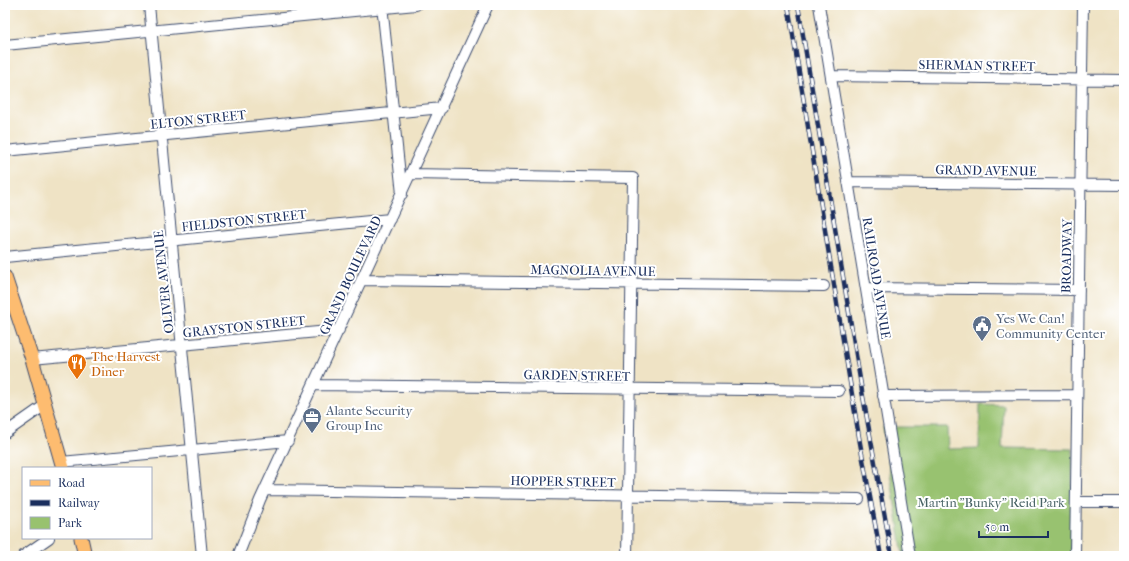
<svg xmlns="http://www.w3.org/2000/svg" width="1129" height="561" font-family="'IM FELL French Canon',serif">
	<rect width="100%" height="100%" fill="#fff"/>
	<filter id="ink" filterUnits="userSpaceOnUse"><feTurbulence type="fractalNoise" baseFrequency=".025" numOctaves="2"/><feDisplacementMap in="SourceGraphic" scale="8" xChannelSelector="R" yChannelSelector="G"/><feConvolveMatrix kernelMatrix="1 2 1 2 8 2 1 2 1" color-interpolation-filters="sRGB"/></filter>
	<filter id="wash" filterUnits="userSpaceOnUse"><feTurbulence type="fractalNoise" baseFrequency=".012" numOctaves="4" result="noise"/><feDisplacementMap in="SourceGraphic" scale="16" xChannelSelector="R" yChannelSelector="G"/><feGaussianBlur stdDeviation="0.9" result="paint"/><feColorMatrix in="noise" values="0 0 0 0 0 0 0 0 0 0 0 0 0 0 0 0 0 1.4 0 .05"/><feComposite in="paint" operator="in"/></filter>
	<g filter="url(#wash)">
		<rect width="100%" height="100%" fill="#efe3c5"/>
		<path fill="#98c26f" stroke="#5a7866" d="M980 404 1004 405 1002 448 1073 449 1071 556H903L883 427H947L948 449 979 448Z"/>
	</g>
	<g filter="url(#ink)">
		<g fill="none" stroke-linecap="round" stroke-linejoin="round">
			<g stroke="#3b4a6d" stroke-width="12">
				<path id="minor" d="M149 5 202 556
					M382 5 402 194
					M819 5 910 556
					M5 45 416 5
					M831 76 1124 80
					M5 151 442 108
					M411 174 633 178 627 556
					M848 182 1124 185
					M5 257 390 219
					M363 280 824 286
					M866 288 1079 290
					M32 359 339 330
					M314 385 839 391
					M883 396 1077 395
					M5 433 45 405
					M61 462 288 441
					M265 490 859 499
					M1076 502H1124
					M23 556 49 538
					M238 556 260 500 488 5
					M1075 556 1083 5"/>
			</g>
			<g stroke="#3b4a6d" stroke-width="15">
				<path id="major" d="M5 277 32 359 63 468
					M81 538 85 556"/>
			</g>
			<use href="#minor" stroke="#fff" stroke-width="10"/>
			<use href="#major" stroke="#fdbc70" stroke-width="13"/>
			<g stroke="#1b2f5e" stroke-width="4.5">
				<path id="rail" d="M788 5 860 443 881 556
					M798 5 862 391 892 556"/>
			</g>
			<use href="#rail" stroke="#fff" stroke-width="3" stroke-dasharray="9" stroke-linecap="butt"/>
		</g>
	</g>
	<defs>
		<g id="civic-pin" transform="scale(1)"><path d="M0 17L-7.5 6A9.5 9.5 0 1 1 7.5 6Z" fill="#5c6f8a" stroke="#fff"/><path d="M-.6-6.5H3V-4.5H.6V-3L4-1V1h2V6H-6V1h2V-1L-.6-3ZM-1.2 2.5V6h2.4V2.5Z" fill="#fff"/></g>
		<g id="restaurant-pin" transform="scale(1)"><path d="M0 17L-7.5 6A9.5 9.5 0 1 1 7.5 6Z" fill="#e8710a" stroke="#fff"/><path d="M-5-6h1v4h1v-4h1v4h1v-4h1v5L-1.5 .5V6h-2V.5L-5-1ZM5-6V6H3V1.5H1.5Q1.5-4 5-6Z" fill="#fff"/></g>
		<g id="office-pin" transform="scale(1)"><path d="M0 17L-7.5 6A9.5 9.5 0 1 1 7.5 6Z" fill="#5c6f8a" stroke="#fff"/><path d="M-6-3h4V-5.5h4V-3h4V5H-6ZM-1-4.5V-3h2v-1.5ZM-6 0V1H6V0Z" fill="#fff"/></g>
	</defs>
	<g fill-rule="evenodd">
		<use href="#civic-pin" x="982" y="325"/>
		<use href="#restaurant-pin" x="77" y="363"/>
		<use href="#office-pin" x="312" y="417"/>
	</g>
	<g text-anchor="middle" stroke-width="4" stroke-linejoin="round" paint-order="stroke">
		<g font-size="13" fill="#1b2f5e" stroke="#fff">
			<text transform="translate(977 65) rotate(1)" y="5">SHERMAN STREET</text>
			<text transform="translate(198 119) rotate(-6)" y="5">ELTON STREET</text>
			<text transform="translate(986 170) rotate(1)" y="5">GRAND AVENUE</text>
			<text transform="translate(244 220) rotate(-6)" y="5">FIELDSTON STREET</text>
			<text transform="translate(1066 256) rotate(-89)" y="5">BROADWAY</text>
			<text transform="translate(593 270) rotate(1)" y="5">MAGNOLIA AVENUE</text>
			<text transform="translate(350 275) rotate(-65)" y="5">GRAND BOULEVARD</text>
			<text transform="translate(877 278) rotate(81)" y="5">RAILROAD AVENUE</text>
			<text transform="translate(163 282) rotate(-96)" y="5">OLIVER AVENUE</text>
			<text transform="translate(244 326) rotate(-6)" y="5">GRAYSTON STREET</text>
			<text transform="translate(577 375) rotate(1)" y="5">GARDEN STREET</text>
			<text transform="translate(563 481) rotate(1)" y="5">HOPPER STREET</text>
		</g>
		<g font-size="13" fill="#4e5e75" stroke="#fff" text-anchor="start">
			<text x="996" y="323">Yes We Can!<tspan x="996" dy="15">Community Center</tspan></text>
			<text x="326" y="415">Alante Security<tspan x="326" dy="15">Group Inc</tspan></text>
		</g>
		<g font-size="13" fill="#c56008" stroke="#fff" text-anchor="start">
			<text x="91" y="361">The Harvest<tspan x="91" dy="15">Diner</tspan></text>
		</g>
		<g font-size="13" fill="#476264" stroke="#fff">
			<text x="991" y="507">Martin "Bunky" Reid Park</text>
		</g>
	</g>
	<rect width="1129" height="561" fill="none" stroke="#fff" stroke-width="20"/>
	<rect x="22" y="467" width="130" height="72" fill="#ffffff" stroke="#a4acbf"/>
	<rect x="30" y="480" width="20" height="6" fill="#fdbc70" stroke="#a4acbf"/>
	<text x="58" y="487" font-size="12" fill="#1b2f5e">Road</text>
	<rect x="30" y="500" width="20" height="6" fill="#1b2f5e" stroke="#a4acbf"/>
	<text x="58" y="507" font-size="12" fill="#1b2f5e">Railway</text>
	<rect x="30" y="517" width="20" height="12" fill="#98c26f" stroke="#a4acbf"/>
	<text x="58" y="527" font-size="12" fill="#1b2f5e">Park</text>
	<path d="M979 531v6h69v-6" fill="none" stroke="#1b2f5e" stroke-width="2"/>
	<text x="985" y="531" font-size="12" fill="#1b2f5e" stroke="#ffffff" stroke-width="3" paint-order="stroke">50 m</text>
</svg>
